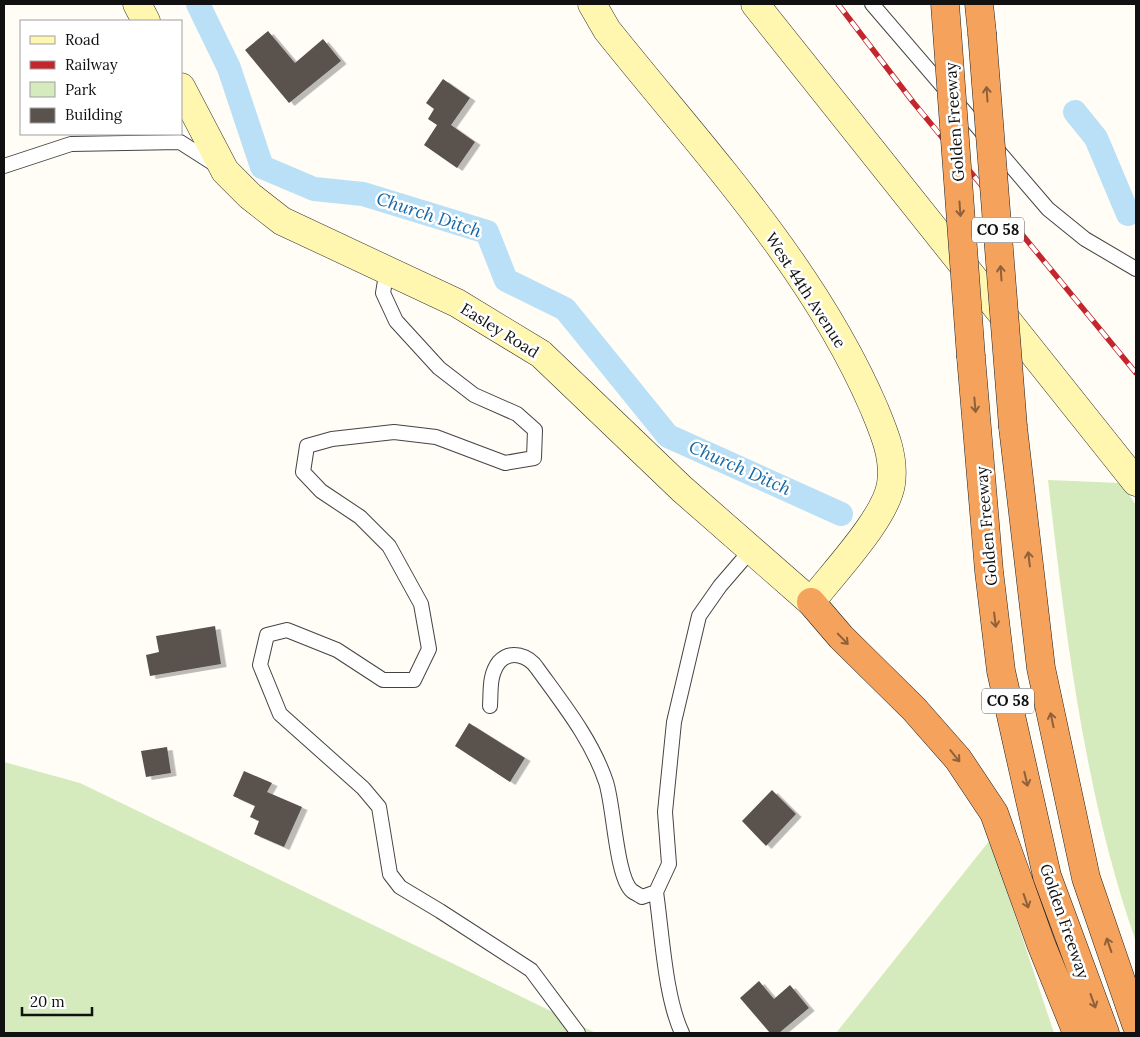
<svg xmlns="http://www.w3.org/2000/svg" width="1140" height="1037" font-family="Lora,serif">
	<defs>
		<filter id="shadow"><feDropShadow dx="5.5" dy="3" stdDeviation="0" flood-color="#0004"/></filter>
	</defs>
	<rect width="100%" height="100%" fill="#fffdf5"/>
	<path fill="#d5ebbd" d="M1048 480 1121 483 1136 505V942C1084 792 1066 637 1048 480Z
		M4 762 80 783 596 1033H4Z
		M990 840 1054 1033H836Z"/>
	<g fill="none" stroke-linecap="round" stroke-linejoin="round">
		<path stroke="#b9e0f7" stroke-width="24" d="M198 4 229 68 262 167 314 189 363 194 487 232 506 280 565 309 668 436 841 514
			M1075 112 1096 138 1128 214"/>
	</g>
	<path fill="#5a524d" filter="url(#shadow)" d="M268 31 295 63 323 39 341 61 289 103 245 50Z
		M443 79 470 98 451 125 475 142 457 168 424 145 437 125 428 119 434 109 426 103Z
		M215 626 221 664 150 676 146 655 159 652 156 636Z
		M469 723 525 758 510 782 455 746Z
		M167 747 171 773 146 777 141 751Z
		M244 771 272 783 267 792 302 807 284 847 254 834 259 821 250 817 255 806 233 796Z
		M772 790 796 814 766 846 742 821Z
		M759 981 774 999 790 985 809 1008 779 1033H770L740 998Z"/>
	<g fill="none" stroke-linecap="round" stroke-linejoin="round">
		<g stroke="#444" stroke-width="16">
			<path id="lane" d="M872 4 1048 209 1085 239 1136 269
				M4 166 71 144 180 142 216 165
				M387 269 383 293 396 321 439 368 474 395 517 414 535 430 534 458 505 463 436 437 394 432 332 439 307 446 303 472 321 491 360 517 389 546 421 604 429 649 414 680H383L337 650 287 630 267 635 260 665 280 714 363 788 379 807 390 874 400 887 440 911 531 970 578 1033
				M490 706C491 690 489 675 499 662 511 649 529 656 537 668 563 704 592 740 606 782 614 806 616 877 632 891 635 893 639 895 642 897L656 892 669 864 665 812 674 722 699 616 720 586 751 550
				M656 892C662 933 665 997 682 1033"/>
		</g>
		<g stroke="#333" stroke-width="29">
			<path id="secondary" d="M137 4 146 21
				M755 4 1136 482
				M181 87 225 171 250 196 282 221 457 303 541 354 682 489 811 602C833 573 886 518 891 484 895 457 884 432 874 408 813 266 702 149 607 30L592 4"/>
		</g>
		<g stroke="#222" stroke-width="29">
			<path id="highway" d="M979 4 982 33
				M971 357 989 571 1001 671 1047 876 1105 1033
				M1013 427 1041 668 1086 878 1136 1024
				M811 602 841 637 914 709 958 759 994 813 1041 944 1077 1033"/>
		</g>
		<use href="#lane" stroke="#fff" stroke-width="14"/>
		<use href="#secondary" stroke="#fff6b0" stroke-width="28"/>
		<use href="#highway" stroke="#f5a25d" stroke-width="28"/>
		<g stroke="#c4262e" stroke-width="5.5">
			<path id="rail" d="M838 4 913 102 1136 373"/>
		</g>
		<use href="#rail" stroke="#fff" stroke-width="4" stroke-dasharray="11" stroke-linecap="butt"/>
		<g stroke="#222" stroke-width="29" stroke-linecap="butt">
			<path id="highway-bridge" d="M945 4 971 357
				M982 33 1013 427"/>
		</g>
		<use href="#highway-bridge" stroke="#f5a25d" stroke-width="28"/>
	</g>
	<defs><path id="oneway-shaft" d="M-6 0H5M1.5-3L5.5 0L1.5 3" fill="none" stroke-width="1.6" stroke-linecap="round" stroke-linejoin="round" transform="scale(1.25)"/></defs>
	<g stroke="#8e613b">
		<use href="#oneway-shaft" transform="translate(987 94) rotate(-94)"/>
		<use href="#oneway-shaft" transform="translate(960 209) rotate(86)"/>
		<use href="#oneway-shaft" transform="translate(1001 273) rotate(-94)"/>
		<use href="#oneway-shaft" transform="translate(975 405) rotate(85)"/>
		<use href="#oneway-shaft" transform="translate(1029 559) rotate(-97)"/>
		<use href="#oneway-shaft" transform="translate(995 620) rotate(83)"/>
		<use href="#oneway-shaft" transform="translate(843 639) rotate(46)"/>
		<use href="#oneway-shaft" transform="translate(1052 720) rotate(-102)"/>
		<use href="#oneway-shaft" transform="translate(955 756) rotate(51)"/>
		<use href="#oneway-shaft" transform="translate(1026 779) rotate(77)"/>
		<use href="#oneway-shaft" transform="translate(1026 901) rotate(71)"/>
		<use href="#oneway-shaft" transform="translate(1109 945) rotate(-109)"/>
		<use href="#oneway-shaft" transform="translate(1093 1001) rotate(70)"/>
	</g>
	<g text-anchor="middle" stroke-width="5" stroke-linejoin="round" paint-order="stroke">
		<g fill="#fff" stroke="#585858" stroke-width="1">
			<rect x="972" y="217.5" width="52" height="25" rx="4"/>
			<rect x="982" y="688.5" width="52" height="25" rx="4"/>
		</g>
		<g font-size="15" font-weight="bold" fill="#111">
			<text x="998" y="235">CO 58</text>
			<text x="1008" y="706">CO 58</text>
		</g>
		<g font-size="16" fill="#111" stroke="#fff">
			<text transform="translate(954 122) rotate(-94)" y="6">Golden Freeway</text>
			<text transform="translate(806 290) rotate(57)" y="6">West 44th Avenue</text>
			<text transform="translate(500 330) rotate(32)" y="6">Easley Road</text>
			<text transform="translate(986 526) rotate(-95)" y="6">Golden Freeway</text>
			<text transform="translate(1065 921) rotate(71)" y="6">Golden Freeway</text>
		</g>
		<g font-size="18" font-style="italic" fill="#1768a6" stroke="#fff">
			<text transform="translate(429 215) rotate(18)" y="6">Church Ditch</text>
			<text transform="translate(740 468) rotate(24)" y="6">Church Ditch</text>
		</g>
	</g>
	<rect width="1140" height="1037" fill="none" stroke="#111111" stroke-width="10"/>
	<rect x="20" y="20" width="162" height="115" fill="#ffffff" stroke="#a0a0a0"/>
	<rect x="30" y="36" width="25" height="8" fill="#fff6b0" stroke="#a0a0a0"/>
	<text x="65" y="45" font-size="15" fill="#111111">Road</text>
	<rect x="30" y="61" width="25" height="8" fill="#c4262e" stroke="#a0a0a0"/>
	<text x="65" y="70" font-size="15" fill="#111111">Railway</text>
	<rect x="30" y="82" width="25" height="15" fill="#d5ebbd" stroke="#a0a0a0"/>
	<text x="65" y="95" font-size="15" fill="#111111">Park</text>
	<rect x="30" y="108" width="25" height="15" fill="#5a524d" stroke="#a0a0a0"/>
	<text x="65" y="120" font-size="15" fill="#111111">Building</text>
	<path d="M22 1007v8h70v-8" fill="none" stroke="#111111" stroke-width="2.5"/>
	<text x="30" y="1007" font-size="15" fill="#111111" stroke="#ffffff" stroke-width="4" paint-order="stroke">20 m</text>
</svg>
